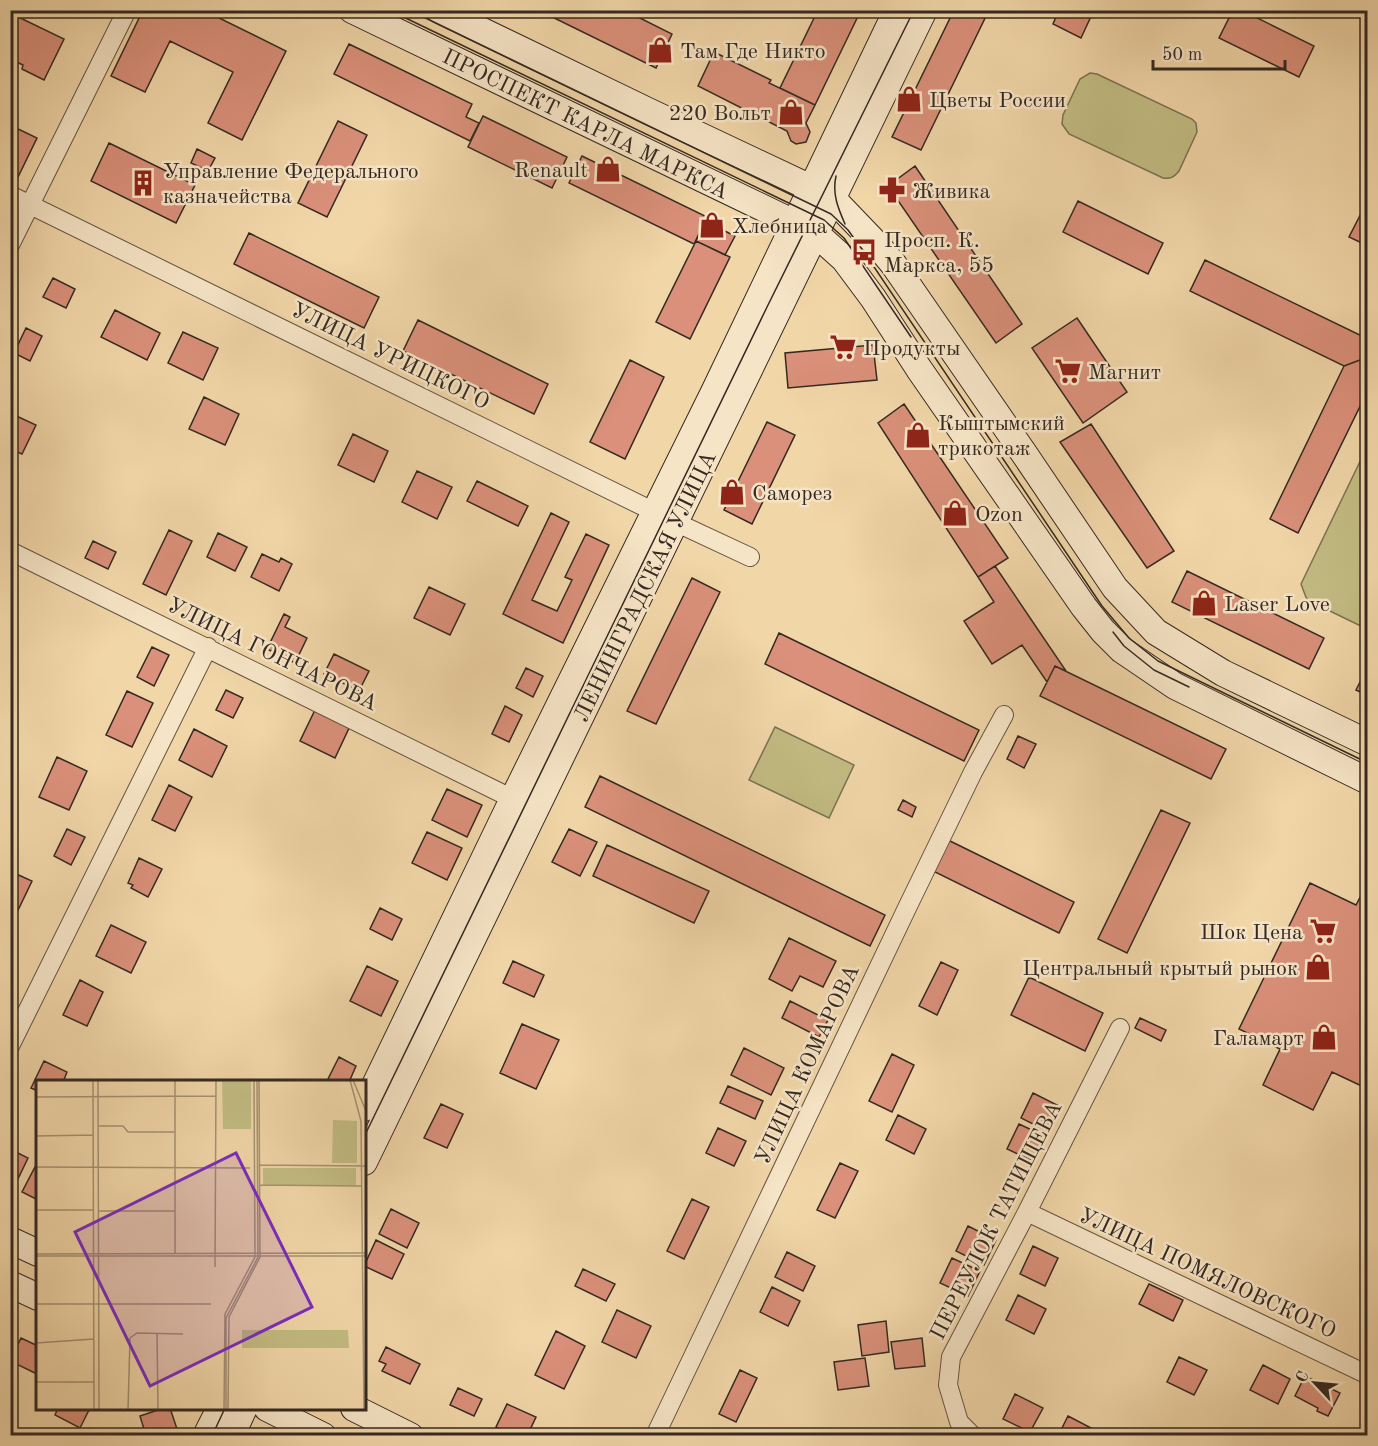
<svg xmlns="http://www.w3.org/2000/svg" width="1378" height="1446" font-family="'Old Standard TT',serif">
	<rect width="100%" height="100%" fill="#f1d6a8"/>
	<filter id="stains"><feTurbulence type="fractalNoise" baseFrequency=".00333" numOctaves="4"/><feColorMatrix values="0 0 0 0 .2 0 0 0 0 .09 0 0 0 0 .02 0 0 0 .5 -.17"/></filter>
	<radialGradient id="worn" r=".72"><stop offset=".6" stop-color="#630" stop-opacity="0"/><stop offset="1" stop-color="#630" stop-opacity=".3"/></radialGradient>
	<path fill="#c2bc83" stroke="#7b7252" stroke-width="1.5" d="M1090 73 1097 74 1192 119 1196 123 1197 132 1179 171C1174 177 1171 179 1163 178L1069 134 1062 124 1063 115 1080 79Z
		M1367 447V629L1307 600 1301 584Z
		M775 727 854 765 829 818 749 780Z"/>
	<path fill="#da907a" stroke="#342922" stroke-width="1.5" d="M143 10H203L286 51 242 140 208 123 233 72 170 41 145 92 111 76Z
		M538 10H624L672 34 656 68Z
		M818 10H861L815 105 780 88Z
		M954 10H989L921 150 892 137Z
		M1059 10H1094L1081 38 1053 24Z
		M1233 10H1241L1314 46 1299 77 1219 38Z
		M10 13 64 39 44 80 22 69 23 65 10 59Z
		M349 44 472 104 466 117 479 123 470 141 334 74Z
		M714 52 771 80 769 83 815 105 806 123 810 132 806 142 796 144 791 141 787 131 698 86Z
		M483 116 567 157 552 188 468 147Z
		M338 121 367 135 327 217 298 203Z
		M10 125 37 138 18 177 10 174Z
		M109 143 195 185 176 223 91 181Z
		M197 149 215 158 208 171 191 163Z
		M582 156 707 217 694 244 569 183Z
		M915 166 1022 324 996 343 888 186Z
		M1368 200V246L1349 237Z
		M1078 201 1163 243 1148 274 1063 232Z
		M705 221 735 236 725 255 696 241Z
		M249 233 379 297 364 328 234 264Z
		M696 241 730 257 690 339 656 322Z
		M1205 260 1368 339V357L1344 366 1190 291Z
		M53 278 75 289 66 308 43 297Z
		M115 310 160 333 147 360 101 337Z
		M1077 318 1127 392 1083 423 1032 348Z
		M418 320 548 384 534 414 403 351Z
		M26 328 42 336 30 361 14 353Z
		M183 332 218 348 203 380 168 363Z
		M873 345 877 380 788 388 785 353Z
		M1368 357V390L1298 533 1270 519 1344 366Z
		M630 360 664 377 625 459 590 442Z
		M204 397 239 414 225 445 189 429Z
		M904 404 1008 558 978 577 878 423Z
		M10 413 36 425 22 454 10 449Z
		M767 422 795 435 752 524 724 510Z
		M1091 424 1174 551 1147 568 1060 442Z
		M353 434 388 451 374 482 338 465Z
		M417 471 452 487 437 519 402 502Z
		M477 481 528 506 518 526 467 501Z
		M551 513 569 522 532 600 557 611 572 580 565 577 586 534 609 545 563 643 503 614Z
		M169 530 192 541 166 595 143 584Z
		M218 533 247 547 235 571 207 557Z
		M93 541 116 552 108 569 85 558Z
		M262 554 279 562 281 558 292 564 279 591 251 577Z
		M995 566 1066 671 1055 666 1047 682 1022 645 992 664 964 621 994 602 978 577Z
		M1187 571 1324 638 1309 669 1172 602Z
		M692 578 720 592 656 724 627 711Z
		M429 587 465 604 450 635 414 618Z
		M284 614 290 617 285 627 307 638 295 663 267 649Z
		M779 633 979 730 964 761 765 664Z
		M152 647 169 655 154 686 137 677Z
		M334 654 369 671 359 691 324 674Z
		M1055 666 1226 749 1211 779 1040 696Z
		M1368 666V695L1356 690Z
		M526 668 543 676 533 697 516 688Z
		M226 690 243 698 233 718 216 710Z
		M127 691 153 703 132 747 106 735Z
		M505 706 522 715 509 742 492 734Z
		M315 710 350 726 335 758 300 741Z
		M194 729 227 746 212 777 179 760Z
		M1018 736 1036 744 1024 768 1007 759Z
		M57 757 87 771 69 810 39 797Z
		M600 776 885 915 870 946 585 807Z
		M169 785 192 797 175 831 152 820Z
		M447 789 482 805 467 837 432 820Z
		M903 800 916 807 912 817 898 810Z
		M1161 810 1190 823 1127 953 1098 939Z
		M67 829 85 837 71 865 54 856Z
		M569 829 597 842 580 876 552 862Z
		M427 832 462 848 447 880 412 863Z
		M948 840 1074 902 1059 933 933 871Z
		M607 845 709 891 694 923 593 876Z
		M139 858 162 869 148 897 131 888 133 885 128 883Z
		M12 872 32 881 10 927V876Z
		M1310 883 1356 905 1366 886 1368 887V1089L1332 1072 1313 1110 1263 1085 1280 1049 1239 1029Z
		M380 908 402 919 392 940 370 929Z
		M111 925 146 942 131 973 96 956Z
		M789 938 836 961 823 987 800 976 792 991 769 979Z
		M513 961 544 975 534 997 503 983Z
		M941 962 958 970 937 1015 919 1006Z
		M367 966 398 981 381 1016 350 1001Z
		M1029 977 1103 1013 1085 1051 1011 1015Z
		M80 980 103 992 87 1026 63 1015Z
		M790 1001 828 1020 819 1037 782 1018Z
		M1140 1018 1166 1030 1161 1041 1135 1028Z
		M522 1024 559 1040 536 1089 500 1073Z
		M744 1048 784 1068 771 1095 731 1075Z
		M892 1054 914 1065 892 1112 869 1101Z
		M339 1057 356 1066 349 1082H329L327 1081Z
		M44 1061 67 1072 63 1082H38V1091L31 1088Z
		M728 1086 763 1101 755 1119 720 1103Z
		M1033 1093 1061 1107 1049 1132 1021 1118Z
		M441 1104 463 1114 447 1148 424 1138Z
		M898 1115 926 1129 914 1154 886 1140Z
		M1019 1124 1047 1137 1035 1162 1007 1149Z
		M718 1128 746 1141 734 1166 706 1153Z
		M10 1149 28 1158 13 1189 10 1188Z
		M840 1163 858 1171 835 1218 817 1210Z
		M36 1165 38 1166V1200L22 1192Z
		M692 1199 709 1207 684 1259 667 1251Z
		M391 1209 419 1223 407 1248 379 1234Z
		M968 1226 996 1240 984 1265 956 1251Z
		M376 1240 404 1254 392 1279 364 1266Z
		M1033 1246 1058 1258 1045 1286 1020 1274Z
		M787 1252 815 1266 803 1291 775 1277Z
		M952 1258 980 1271 968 1296 940 1283Z
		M583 1269 615 1284 606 1301 575 1286Z
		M1149 1284 1183 1300 1173 1321 1139 1304Z
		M772 1287 800 1301 788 1326 760 1312Z
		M1018 1295 1046 1309 1034 1334 1006 1320Z
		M617 1310 651 1326 636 1358 602 1342Z
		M886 1321 889 1352 862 1356 858 1325Z
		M556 1331 585 1346 564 1389 535 1375Z
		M21 1338 38 1346 37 1374 10 1361Z
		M922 1338 925 1366 895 1369 891 1342Z
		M386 1347 420 1364 410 1384 382 1371 386 1364 379 1361Z
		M1179 1357 1207 1370 1194 1395 1167 1382Z
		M865 1358 869 1386 838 1390 834 1362Z
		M1263 1365 1290 1379 1278 1404 1250 1390Z
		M740 1370 757 1378 736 1422 719 1414Z
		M1305 1376 1340 1393 1328 1416 1317 1411 1318 1408 1295 1396Z
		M458 1388 482 1399 474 1416 450 1405Z
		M1015 1394 1043 1408 1030 1432 1003 1419Z
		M507 1404 536 1417 527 1436H513L496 1427Z
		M58 1408H90L80 1428 55 1415Z
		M164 1408H170L177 1429 155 1436H146L140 1416Z
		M1068 1416 1095 1430 1092 1436H1058Z"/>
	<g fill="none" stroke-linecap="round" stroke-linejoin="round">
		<g stroke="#635444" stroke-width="20">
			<path id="street" d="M10 195 675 522 750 557
				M10 245 127 10
				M10 551 513 799
				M10 1046 208 647
				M1027 1212 1368 1375
				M655 1436 907 908 973 772 1004 715
				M973 1436 959 1422 948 1385 951 1357 1027 1212 1120 1028"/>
		</g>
		<g stroke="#342922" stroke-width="28">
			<path id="secondary" d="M352 10 815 233 844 259 873 298 919 369 1084 607 1103 631 1122 650 1175 686 1368 781
				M439 10 650 112 832 198 879 247 894 265 1023 452 1115 588 1156 632 1223 673 1368 743
				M364 1108 513 799 715 390 897 10
				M364 1162 924 10
				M10 1240 38 1253
				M10 1284 38 1297
				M267 1408 323 1436
				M354 1408 410 1436
				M206 1436 220 1408
				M231 1436 244 1408"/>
		</g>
		<use href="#street" stroke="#f6e4c6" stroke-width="18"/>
		<use href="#secondary" stroke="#f6e4c6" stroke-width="26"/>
		<path stroke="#342922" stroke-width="1.5" d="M389 10 824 220 844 238
			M409 10 831 214 848 230 864 252 1102 606 1129 638 1158 661 1368 763
			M836 176C832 194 838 208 845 224
			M844 238 911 337
			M1113 632 1124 646 1154 670 1189 687
			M364 1137 768 305 914 10
			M212 1436 225 1408"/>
	</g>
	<defs>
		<g id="shop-bare" transform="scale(2.07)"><path d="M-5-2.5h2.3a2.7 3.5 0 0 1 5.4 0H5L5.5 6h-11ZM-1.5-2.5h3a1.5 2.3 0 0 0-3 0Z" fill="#8f2418" stroke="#f6e4c6" stroke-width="2.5" paint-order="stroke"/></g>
		<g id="building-bare" transform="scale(2.07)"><path d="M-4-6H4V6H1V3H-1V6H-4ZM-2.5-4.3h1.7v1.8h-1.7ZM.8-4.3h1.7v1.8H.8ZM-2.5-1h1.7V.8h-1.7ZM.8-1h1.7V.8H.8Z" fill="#8f2418" stroke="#f6e4c6" stroke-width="2.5" paint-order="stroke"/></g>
		<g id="pharmacy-bare" transform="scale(2.07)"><path d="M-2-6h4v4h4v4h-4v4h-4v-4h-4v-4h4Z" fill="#8f2418" stroke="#f6e4c6" stroke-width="2.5" paint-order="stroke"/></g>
		<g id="bus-bare" transform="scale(2.07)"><path d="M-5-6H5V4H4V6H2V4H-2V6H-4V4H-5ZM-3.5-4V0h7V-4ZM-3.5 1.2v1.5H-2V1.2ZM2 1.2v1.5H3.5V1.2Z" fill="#8f2418" stroke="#f6e4c6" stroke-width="2.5" paint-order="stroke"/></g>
		<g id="supermarket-bare" transform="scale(2.07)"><path d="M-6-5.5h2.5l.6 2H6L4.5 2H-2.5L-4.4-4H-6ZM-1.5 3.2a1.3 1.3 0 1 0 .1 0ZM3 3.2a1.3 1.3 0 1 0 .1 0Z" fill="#8f2418" stroke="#f6e4c6" stroke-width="2.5" paint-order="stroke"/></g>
	</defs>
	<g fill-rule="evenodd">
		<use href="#shop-bare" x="660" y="50"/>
		<use href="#shop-bare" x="909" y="99"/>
		<use href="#shop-bare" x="791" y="112"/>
		<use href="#shop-bare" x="608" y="169"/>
		<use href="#building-bare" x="143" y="183"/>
		<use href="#pharmacy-bare" x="892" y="190"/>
		<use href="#shop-bare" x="712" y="225"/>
		<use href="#bus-bare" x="864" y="252"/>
		<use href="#supermarket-bare" x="843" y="347"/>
		<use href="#supermarket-bare" x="1068" y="371"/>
		<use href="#shop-bare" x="918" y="435"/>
		<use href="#shop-bare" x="732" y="492"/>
		<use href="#shop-bare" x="955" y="513"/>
		<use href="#shop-bare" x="1204" y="603"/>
		<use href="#supermarket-bare" x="1323" y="931"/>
		<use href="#shop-bare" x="1318" y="967"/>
		<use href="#shop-bare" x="1324" y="1037"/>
	</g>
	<g text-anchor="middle" stroke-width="5" stroke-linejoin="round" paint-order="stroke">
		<g font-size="22" fill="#342922" stroke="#f6e4c6" text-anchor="start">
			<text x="680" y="58">Там Где Никто</text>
			<text x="929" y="107">Цветы России</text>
			<text x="771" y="120" text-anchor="end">220 Вольт</text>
			<text x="588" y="177" text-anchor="end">Renault</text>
			<text x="163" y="178">Управление Федерального<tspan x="163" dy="25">казначейства</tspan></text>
			<text x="912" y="198">Живика</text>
			<text x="732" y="233">Хлебница</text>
			<text x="884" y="247">Просп. К.<tspan x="884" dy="25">Маркса, 55</tspan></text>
			<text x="863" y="355">Продукты</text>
			<text x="1088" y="379">Магнит</text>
			<text x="938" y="430">Кыштымский<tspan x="938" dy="25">трикотаж</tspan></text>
			<text x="752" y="500">Саморез</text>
			<text x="975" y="521">Ozon</text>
			<text x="1224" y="611">Laser Love</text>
			<text x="1303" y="939" text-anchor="end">Шок Цена</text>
			<text x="1298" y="975" text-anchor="end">Центральный крытый рынок</text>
			<text x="1304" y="1045" text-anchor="end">Галамарт</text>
		</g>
		<g font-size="22" fill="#342922" stroke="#f6e4c6">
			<text transform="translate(586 123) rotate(26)" y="8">ПРОСПЕКТ КАРЛА МАРКСА</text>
			<text transform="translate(391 355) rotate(26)" y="8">УЛИЦА УРИЦКОГО</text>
			<text transform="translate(644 586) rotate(-64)" y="8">ЛЕНИНГРАДСКАЯ УЛИЦА</text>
			<text transform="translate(273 653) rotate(26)" y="8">УЛИЦА ГОНЧАРОВА</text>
			<text transform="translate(806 1064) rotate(-65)" y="8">УЛИЦА КОМАРОВА</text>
			<text transform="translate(995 1220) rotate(-63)" y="8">ПЕРЕУЛОК ТАТИЩЕВА</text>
			<text transform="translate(1208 1272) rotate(25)" y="8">УЛИЦА ПОМЯЛОВСКОГО</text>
		</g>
	</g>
	<g transform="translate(36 1080)">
		<rect width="330" height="330" fill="#f1d6a8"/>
		<path d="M186 0H215V49H187ZM297 40 321 41V83H296ZM227 88H320V105H227ZM206 250H312L313 268H206Z" fill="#c2bc83"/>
		<path fill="none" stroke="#a59172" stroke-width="1.5" d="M57 0 58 330M62 0 63 330M139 0V174M314 0 325 41 328 330M317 0 330 31M0 17 180 16M62 46H87L92 52H139M0 56 57 55M223 85 330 86M0 87 214 88M223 105 325 106M0 130H57M62 131H139M0 174 330 173M0 176H330M179 187 180 0M0 224H175M121 254 122 330M0 263 58 259M0 302H58M92 330 94 258 101 253 147 254M188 330 189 234 219 177 218 0M190 330V238L222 177 221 0M192 330 193 237 224 177 223 0"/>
		<path fill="#7b2cbf" fill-opacity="0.15" stroke="#7b2cbf" stroke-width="3" d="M200 73 276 227 114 306 39 152Z"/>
		<rect width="330" height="330" fill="none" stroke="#342922" stroke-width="3"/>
	</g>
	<rect width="1378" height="1446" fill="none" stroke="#f1d6a8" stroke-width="36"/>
	<rect x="12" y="12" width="1354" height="1422" fill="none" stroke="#342922" stroke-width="3"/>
	<rect x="18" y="18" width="1342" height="1410" fill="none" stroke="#342922" stroke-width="1.5"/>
	<g transform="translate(1315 1383) rotate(296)" stroke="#f6e4c6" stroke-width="4.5" paint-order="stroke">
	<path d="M0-4.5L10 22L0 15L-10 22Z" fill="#342922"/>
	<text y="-9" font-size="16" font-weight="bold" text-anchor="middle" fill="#342922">С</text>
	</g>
	<path d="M1153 60v9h132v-9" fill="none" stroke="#342922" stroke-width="3"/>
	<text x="1162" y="60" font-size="18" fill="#342922" stroke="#f6e4c6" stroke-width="4.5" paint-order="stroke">50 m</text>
	<rect width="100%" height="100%" filter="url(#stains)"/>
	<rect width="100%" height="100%" fill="url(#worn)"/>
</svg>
